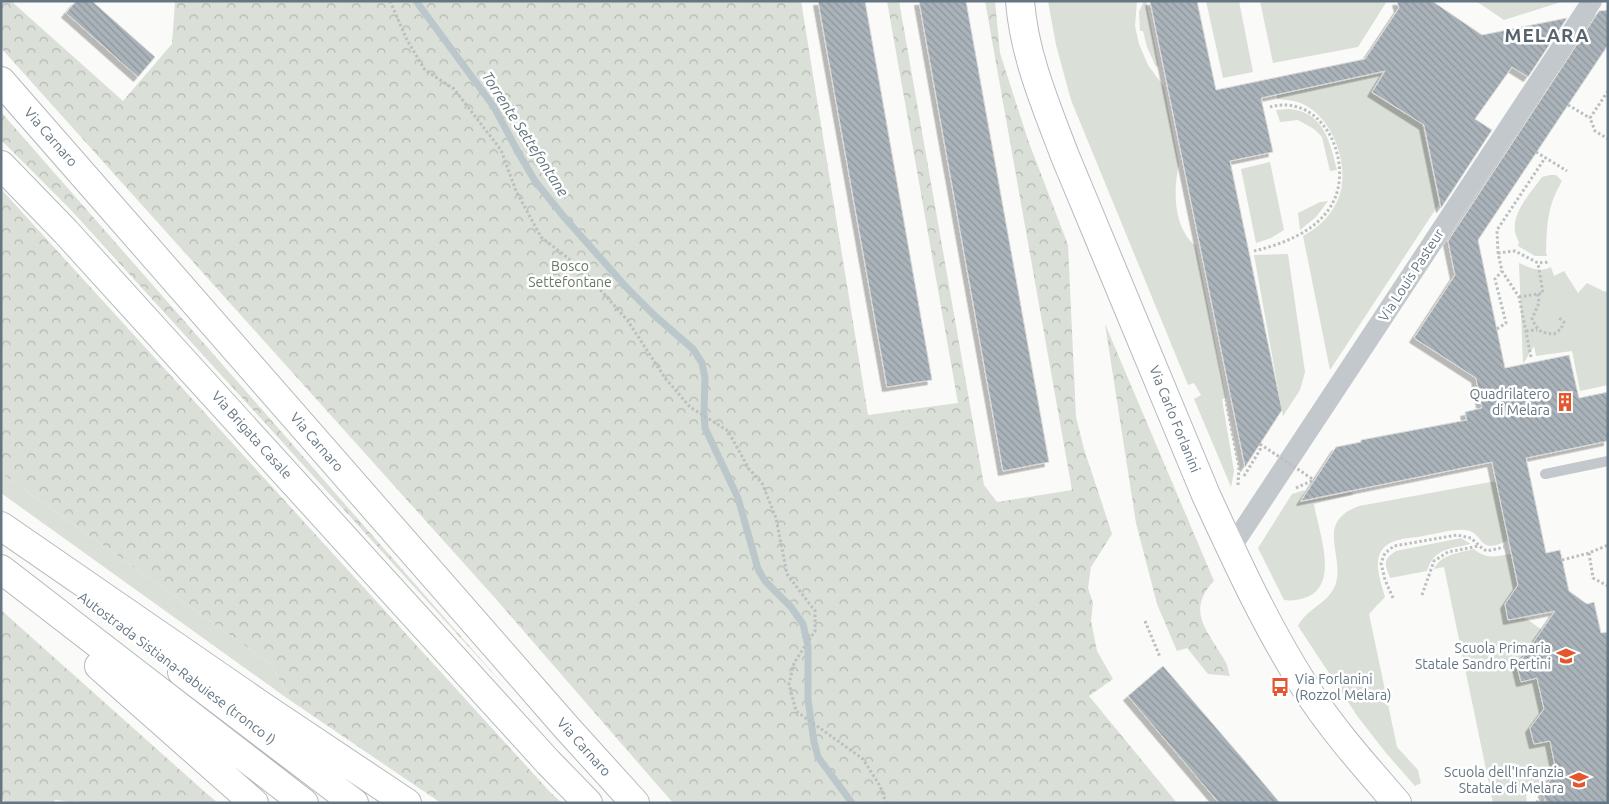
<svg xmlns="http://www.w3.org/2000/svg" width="1609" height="804" font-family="Ubuntu,sans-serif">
	<defs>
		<pattern id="forest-crowns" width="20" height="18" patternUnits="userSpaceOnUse" patternTransform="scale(1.25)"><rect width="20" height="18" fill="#dadfd7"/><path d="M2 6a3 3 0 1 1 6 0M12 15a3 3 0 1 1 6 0" fill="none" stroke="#b4b9b4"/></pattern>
		<pattern id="building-back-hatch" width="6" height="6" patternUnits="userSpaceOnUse" patternTransform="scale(1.25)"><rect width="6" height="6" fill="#aab3b9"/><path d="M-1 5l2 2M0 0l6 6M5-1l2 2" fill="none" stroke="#8e969c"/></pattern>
		<filter id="shadow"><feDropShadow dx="-4.5" dy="4.5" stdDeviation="0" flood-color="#0004"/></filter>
	</defs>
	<rect width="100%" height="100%" fill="#fafaf8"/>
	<path fill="#dadfd7" d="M1048 1H1137L1135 26 1139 44 1148 65 1164 87 1179 164C1173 190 1173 228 1196 246L1226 398 1222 399 1234 471 1231 487 1194 399 1201 395 1194 383 1188 385 1071 100 1056 45Z
		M1144 1H1146L1159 66 1156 67 1147 47 1143 31H1140L1139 12Z
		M1206 1H1239L1253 72 1223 78Z
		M1260 1H1387L1358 47 1273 63Z
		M1476 1H1564L1504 20Z
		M1382 73 1371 93 1405 114 1416 96 1439 204 1330 370 1303 236C1319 227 1332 215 1339 197 1350 166 1334 119 1303 104 1295 100 1286 100 1277 99V95Z
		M1289 109C1324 112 1330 142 1337 170L1330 171 1322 137 1314 129 1298 120 1280 122 1276 110Z
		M1270 162 1284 230 1271 238 1256 243 1241 169Z
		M1550 175H1556L1562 181C1547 207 1547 223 1546 252L1547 256H1535L1518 246 1519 242C1505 219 1529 195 1542 177Z
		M1328 201 1316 217 1300 230 1298 213 1320 202Z
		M1288 254 1305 372 1300 390 1283 416 1254 255Z
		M1519 263C1530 268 1540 273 1551 267L1554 276 1564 271 1578 293 1587 283 1603 291 1608 292V385L1580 391 1572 351 1536 356 1534 346 1523 364Z
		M1 473 271 664 291 701 1 493Z
		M1496 481 1508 540C1477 557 1485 532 1465 530 1451 529 1436 534 1423 536 1413 538 1401 538 1392 542 1369 552 1380 579 1385 597L1369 614 1397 747 1418 770 1421 783 1415 786 1386 753 1358 717 1298 626C1307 608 1330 603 1336 583 1344 553 1315 522 1359 506Z
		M1305 490 1299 503 1352 492 1353 495 1314 504C1318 530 1340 584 1307 597 1299 600 1292 601 1284 600L1258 548 1292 494Z
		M1461 538 1471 544C1450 549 1434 548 1427 571L1390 578C1385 564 1382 560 1396 551Z
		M1474 549C1486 560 1497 556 1511 554L1518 585 1505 604 1508 620 1524 617 1542 630 1517 666 1521 682 1537 678 1544 709 1530 728 1534 744 1550 741 1556 771 1543 790 1526 793 1527 803H1493L1444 567 1434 569C1441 554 1459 553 1474 549Z"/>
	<path fill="url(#forest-crowns)" d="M1 1H11L123 101 172 44 175 1H801L868 415 958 403 887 1H899L984 485 997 502 1072 490 985 1H995L1000 53 1028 140 1068 245 1076 417 1084 449 1112 534 1091 567 1088 588 1093 603 1091 621 1097 651 1113 679 1089 696 1177 803H673L495 598 1 48Z
		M1 112 508 690 70 209 1 140Z
		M1 189 550 792 562 803H441L291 701 271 664 1 473Z
		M1105 324 1214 581C1184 612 1210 633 1225 661 1228 665 1228 671 1230 676L1208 674 1187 648 1177 651 1157 604 1136 523Z
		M1 610 206 793 218 803H79L78 801C70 804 63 800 55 800L53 803H5L1 796Z"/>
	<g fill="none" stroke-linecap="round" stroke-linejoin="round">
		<path stroke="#bbc7cb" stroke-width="7" d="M416 1 494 107 518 152 535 181 564 217 628 289 655 316 693 349 702 363 705 378 704 413 705 428 738 498 758 569 765 581 791 607 803 624 808 646V700L814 742 818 757 852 803"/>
	</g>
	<path fill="url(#building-back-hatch)" stroke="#dcdcda" filter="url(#shadow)" d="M76 1H92L155 57 138 77 66 13Z
		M818 1H865L932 380 887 387Z
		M919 1H966L1049 462 1003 471Z
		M1150 1H1197L1216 90 1365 59 1399 8 1397 1H1432L1482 35 1567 18 1528 77 1512 67 1475 119 1492 130 1441 208 1424 125 1372 92 1385 71 1261 98 1273 152 1230 161 1282 410 1245 467Z
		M1608 10V45L1478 240 1505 368 1569 355 1579 398 1608 392V441L1526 458 1546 553 1560 550 1569 591 1587 604 1594 602 1601 633 1608 632V803H1546L1543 790 1556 771 1550 741 1534 744 1530 728 1544 709 1537 678 1521 682 1517 666 1555 611 1508 620 1505 604 1518 585 1492 462 1301 501 1336 447 1361 442V440L1467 420 1465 412 1482 408 1476 378 1414 338 1455 275 1448 241 1599 11Z
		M1163 666 1243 759 1280 803H1219L1128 696Z"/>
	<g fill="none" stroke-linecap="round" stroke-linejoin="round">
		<g stroke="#b3babf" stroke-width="30">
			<path id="secondary" d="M1020 1C1024 55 1046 106 1065 156L1206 495C1236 560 1266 626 1305 687 1331 728 1365 766 1397 803"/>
		</g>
		<g stroke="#b5babe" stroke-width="30">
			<path id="primary" d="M1 81 567 728 635 803
				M1 165 66 232 548 762 588 803"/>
		</g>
		<g stroke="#b4b9bd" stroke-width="30">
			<path id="highway" d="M1 526 262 706 407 803
				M1 569 304 803
				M99 666 254 803
				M182 672 354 803"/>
		</g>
		<path stroke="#bbbfc2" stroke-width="3" stroke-dasharray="2.5 2.5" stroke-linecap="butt" d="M390 1 407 40 425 70 454 89 501 150 516 191 541 237 582 269 628 321 665 378 690 407 728 431 749 469 762 483 776 518 787 574 815 611V631L794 663 789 684 796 711 863 759 880 786 886 803
			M1608 91 1590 118 1595 131 1608 139
			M1568 105 1590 118
			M1536 152 1567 171
			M1254 251C1283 244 1315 232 1331 206 1356 165 1324 92 1270 107
			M1498 253 1515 251 1538 263 1549 262
			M1538 294 1539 303 1532 319C1538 331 1540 333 1554 334L1561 329 1564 322 1559 318
			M1519 297 1543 293 1538 263
			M1497 329 1506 323 1495 279 1502 271
			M1526 331 1537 330
			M1531 357 1519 297 1502 271 1498 253 1497 230 1545 158
			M1230 395 1226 401 1239 467 1238 485
			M1244 476 1260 450V444
			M1296 488 1314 480
			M1589 553 1593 578 1608 586
			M1562 560 1589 553 1608 545
			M1422 595 1434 561 1448 552 1479 546
			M1393 598 1385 580 1381 563 1385 553 1394 546 1457 535 1471 538 1483 549 1487 551 1509 546
			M1145 621 1160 657
			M1537 803 1539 798 1545 797"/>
		<path stroke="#c3c8cc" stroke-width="10" d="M1545 474 1608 461"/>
		<path stroke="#c3c8cc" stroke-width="20" d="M1231 548 1592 1"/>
		<use href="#secondary" stroke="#fff" stroke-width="28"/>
		<use href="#primary" stroke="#fff" stroke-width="28"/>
		<use href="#highway" stroke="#fff" stroke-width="28"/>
		<path stroke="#bbbfc2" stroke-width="3" stroke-dasharray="2.5 2.5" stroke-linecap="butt" d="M1260 444 1314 480"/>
	</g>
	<defs>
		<g id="building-bare" transform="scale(1.5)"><path d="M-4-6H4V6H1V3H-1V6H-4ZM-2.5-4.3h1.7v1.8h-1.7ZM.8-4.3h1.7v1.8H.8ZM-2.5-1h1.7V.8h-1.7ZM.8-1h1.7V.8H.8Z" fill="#e4572e" stroke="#fff" stroke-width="2.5" paint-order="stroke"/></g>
		<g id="school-bare" transform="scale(1.5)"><path d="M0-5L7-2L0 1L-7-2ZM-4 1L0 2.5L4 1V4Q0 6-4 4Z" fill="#e4572e" stroke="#fff" stroke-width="2.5" paint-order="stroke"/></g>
		<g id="bus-bare" transform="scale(1.5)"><path d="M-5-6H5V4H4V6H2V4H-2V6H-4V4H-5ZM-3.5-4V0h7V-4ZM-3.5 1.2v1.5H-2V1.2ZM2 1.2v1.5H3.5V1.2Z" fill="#e4572e" stroke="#fff" stroke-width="2.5" paint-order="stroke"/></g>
	</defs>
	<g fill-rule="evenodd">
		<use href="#building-bare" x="1565" y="402"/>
		<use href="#school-bare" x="1566" y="656"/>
		<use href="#bus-bare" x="1280" y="687"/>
		<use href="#school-bare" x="1579" y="780"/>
	</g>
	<g text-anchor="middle" stroke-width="5" stroke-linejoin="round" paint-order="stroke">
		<g font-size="14" fill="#657683" stroke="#fff">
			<text transform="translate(51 137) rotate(49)" y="5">Via Carnaro</text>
			<text transform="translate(1411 275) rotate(-57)" y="5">Via Louis Pasteur</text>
			<text transform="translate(1175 419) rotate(68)" y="5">Via Carlo Forlanini</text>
			<text transform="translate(252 435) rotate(48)" y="5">Via Brigata Casale</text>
			<text transform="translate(317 442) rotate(49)" y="5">Via Carnaro</text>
			<text transform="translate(177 668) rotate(37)" y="5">Autostrada Sistiana-Rabuiese (tronco I)</text>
			<text transform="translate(584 747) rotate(48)" y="5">Via Carnaro</text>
		</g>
		<g font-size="14" fill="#687a64" stroke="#fff">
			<text x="570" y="271">Bosco<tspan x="570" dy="16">Settefontane</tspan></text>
		</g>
		<g font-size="14" fill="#657683" stroke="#fff" text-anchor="end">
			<text x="1550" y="399">Quadrilatero<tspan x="1550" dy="16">di Melara</tspan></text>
			<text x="1551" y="653">Scuola Primaria<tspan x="1551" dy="16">Statale Sandro Pertini</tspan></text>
			<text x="1295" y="684" text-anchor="start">Via Forlanini<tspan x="1295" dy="16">(Rozzol Melara)</tspan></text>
			<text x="1564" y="777">Scuola dell'Infanzia<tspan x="1564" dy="16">Statale di Melara</tspan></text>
		</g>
		<g font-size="15" font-style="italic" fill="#60757c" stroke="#fff">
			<text transform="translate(525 134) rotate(57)" y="5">Torrente Settefontane</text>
		</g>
		<g font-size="19" font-weight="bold" letter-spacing="1" fill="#57646e" stroke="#fff">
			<text x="1547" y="42">MELARA</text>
		</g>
	</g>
	<rect width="1609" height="804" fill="none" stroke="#657683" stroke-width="5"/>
</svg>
